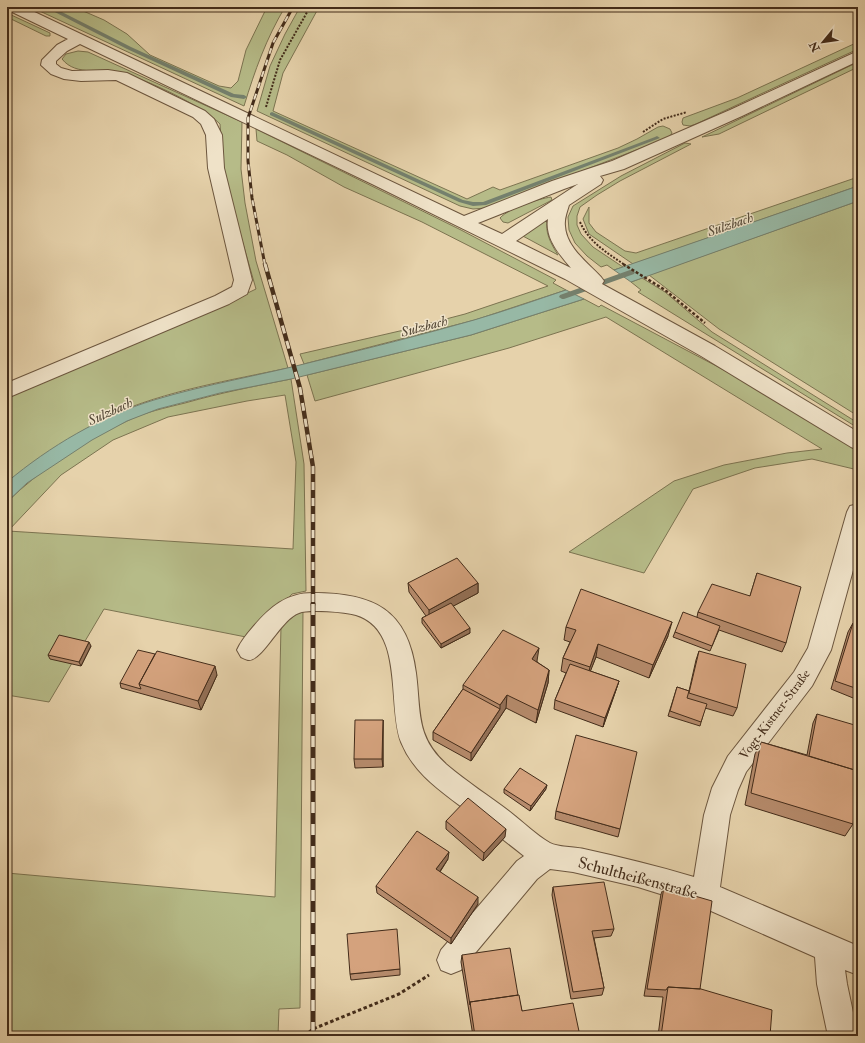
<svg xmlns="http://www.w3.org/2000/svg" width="865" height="1043" font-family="'IM FELL Double Pica',serif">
	<rect width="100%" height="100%" fill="#e6d2ab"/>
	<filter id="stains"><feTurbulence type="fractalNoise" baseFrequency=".005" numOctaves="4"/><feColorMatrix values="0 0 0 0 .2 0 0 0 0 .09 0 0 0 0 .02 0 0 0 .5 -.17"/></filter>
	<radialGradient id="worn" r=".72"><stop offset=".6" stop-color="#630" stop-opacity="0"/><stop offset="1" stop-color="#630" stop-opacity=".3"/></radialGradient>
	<path fill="#b6bb88" stroke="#7c7451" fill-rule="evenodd" d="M31 7H74L104 20 127 34 150 55 219 86 231 88 238 81 246 50 267 7H285C266 39 255 70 244 106Z
		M300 7H319L283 73 273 111 467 199 493 187 500 190 618 148 637 139 658 127 663 126 670 129 672 133 670 136 657 142 486 208 473 209 460 206 257 111 270 66 285 34Z
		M7 13 50 33V36H46L7 17Z
		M858 42V49L696 124 690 126 683 125 682 122 683 118 737 98Z
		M78 51 88 52 242 122 241 169 245 203 256 261 288 368C232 380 164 391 112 415 73 434 41 457 7 482V398L204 314 256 289 224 177 220 124C201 105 149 81 123 73 104 68 76 77 62 59L66 54Z
		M858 62V67L719 134 702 137Z
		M256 129 461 230 556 280 553 283 566 290 475 320 304 364 300 354 404 330 465 314 548 286 422 222 344 187 287 155 257 141Z
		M685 143 691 144 620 181 597 195 580 207 577 216V225L581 234 593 247 623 267 614 270 607 265 601 267 587 256 575 243 569 230 568 217 573 206 621 176Z
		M858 177V186L633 264 589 234 583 219 589 207V223L596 232 625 251 636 253Z
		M551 197 552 200 508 223 503 222 500 218C509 208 538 199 551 197Z
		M858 201V416L719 329 649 275Z
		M547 218C545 233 550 242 558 255L521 235Z
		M642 278 665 292 712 332 858 423V428L638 292 641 290 631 282Z
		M584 299 599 307 601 305 756 387 853 446 858 452V470L812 459 755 468 693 489 644 573 569 552 674 481 724 465 787 453 822 449 606 317 509 348 315 401 307 375 471 335Z
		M291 379 304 464 306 591 292 594 251 638 104 609 49 702 7 695V502C41 469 83 441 127 421 145 412 165 408 185 403 220 393 255 386 291 379ZM285 395 296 462 293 549 8 531 61 475 113 440 168 417 247 401Z
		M303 609 300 1008 279 1009 278 1036H7V873L275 897 281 626Z"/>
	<path fill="#97b8a5" stroke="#75806d" d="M858 186V201L631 282 614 270Z
		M566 290 584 299 471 335 291 379 220 393 158 409 127 421 92 440 27 483 7 502V482C50 446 101 416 154 400 207 384 262 375 316 361 369 348 422 335 474 320 505 311 536 300 566 290Z"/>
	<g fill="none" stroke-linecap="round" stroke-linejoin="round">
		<path fill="#75806d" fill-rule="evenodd" d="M45 7H52L131 47 234 94 244 95 247 97 244 99 231 97 127 49Z
			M272 112 463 200 473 202H483L655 137 657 136 660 138 486 205 473 206 459 202 270 115V113Z
			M630 270H632L635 272 634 274 564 299H562L559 297 560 295Z"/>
		<g stroke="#6c563e" stroke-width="2">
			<path id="minor" d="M7 7H24L464 216 552 181 612 161 730 110 858 51V61L742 116 624 169 600 176 603 180 601 184 569 205C567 212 564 219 565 226 566 247 588 263 601 277L604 281 602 284 715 346 858 432V450L851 447 701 356 565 279 372 184 80 44 67 51 56 61V64L61 68 72 71 108 70 127 73 205 111 214 119 222 135 224 168 252 280 247 294 229 304 7 398V383L215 296 232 287 234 280 208 168 206 135 201 124 193 117 116 80 81 81 64 79 51 74 41 65 42 60 57 45 68 39 8 10ZM578 184 502 234 478 223 564 189ZM548 219C545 238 559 254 571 268L516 241Z
				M858 504V552L831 650 812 686 746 772 738 790 730 815 720 887 858 946V975L845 970 847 984 858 1036H828L817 984 815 957 702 907 638 887 573 872 550 869 537 879 461 970 451 974 441 970 437 960 441 950 517 861 524 856C505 841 486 826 467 811 441 791 414 774 401 742 387 705 405 630 356 615 345 612 308 609 299 613 281 619 263 660 249 660 247 660 243 658 241 657L237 650C241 641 247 634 253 627 270 607 286 593 313 593 373 593 408 609 416 673 421 711 415 737 447 765 467 782 489 796 510 812 523 822 536 835 550 843 557 847 575 847 584 849 621 857 657 866 694 877L704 815 712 788 728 756 794 672 808 648 847 512 850 506Z"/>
		</g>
		<path stroke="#432c1a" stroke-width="2" stroke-dasharray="2 1.5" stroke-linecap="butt" d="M266 107 280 60 310 7
			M643 132 663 119 687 112
			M580 222C589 242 607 253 625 265"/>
		<path stroke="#432c1a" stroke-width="2.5" stroke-dasharray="3 2" stroke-linecap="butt" d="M623 264 665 290 705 323"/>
		<path stroke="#432c1a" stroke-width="3" stroke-dasharray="3.5 2.5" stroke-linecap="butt" d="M304 1036 313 1029 399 994 429 975"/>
		<use href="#minor" fill="#efe2c8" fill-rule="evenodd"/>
		<g stroke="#432c1a" stroke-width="3">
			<path id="rail-far2" d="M265 265 252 198 248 161V118L273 43 293 7"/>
		</g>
		<g stroke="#432c1a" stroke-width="4.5">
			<path id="rail-far1" d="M265 264 300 388 313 467V605"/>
		</g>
		<g stroke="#432c1a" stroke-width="5">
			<path id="rail" d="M313 604V1036"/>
		</g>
		<use href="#rail-far2" stroke="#efe2c8" stroke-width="2" stroke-dasharray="6" stroke-linecap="butt"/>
		<use href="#rail-far1" stroke="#efe2c8" stroke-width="3" stroke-dasharray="8" stroke-linecap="butt"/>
		<use href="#rail" stroke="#efe2c8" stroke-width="3.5" stroke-dasharray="11" stroke-linecap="butt"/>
	</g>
	<path fill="#b68b6c" stroke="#432c1a" d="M757 573 786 643 782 652 719 630 710 651 673 637 675 632 697 617 698 612 750 596Z
		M408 583H478V593L453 606 470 633 441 648 422 623V618L426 616 409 592Z
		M853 623 858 625V700L831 689 848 632Z
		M566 627 668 636 649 678 596 657 590 671 619 681 616 690 603 727 554 709 555 700 566 673 561 671 563 658 570 642 564 640Z
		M91 646 81 666 50 659 48 655Z
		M699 651 737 708 733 716 705 708 700 726 668 716 677 687 689 691 696 660Z
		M537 661V662L549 670 548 683 536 723 506 708 471 761 433 740V732L463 689V685Z
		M217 675 201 710 121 688 120 683Z
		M817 714 853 824 845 836 745 805 755 754 761 742 807 755 813 723Z
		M383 720V767L355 768 354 759Z
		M504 789H546L530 811 504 793Z
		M556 811 620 829 618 837 555 819Z
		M446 821 505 837 483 861 446 829Z
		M448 859 440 872 478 904 451 944 377 893 376 886Z
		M553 887 614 929 611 936 594 938 604 988 602 995 571 999 552 895Z
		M664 887 700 989 770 1036H658L663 997 644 996 661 894Z
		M858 915V929L855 928Z
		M462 955 518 995 522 1011 580 1036H473L461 962Z
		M400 969V975L351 980 350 974Z"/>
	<path fill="#947158" stroke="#432c1a" d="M478 583V593L429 619V610Z
		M672 622 668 636 649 678 653 665Z
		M470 628V633L441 648V644Z
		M89 642 91 646 81 666 79 662Z
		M598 644 596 657 587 680 590 667Z
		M539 648 537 661 531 673 532 659Z
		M215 666 217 675 201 710 198 701Z
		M549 670 548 683 536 723 538 710Z
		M619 681 616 690 603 727 605 718Z
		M507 695 506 708 471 761V753L500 709V705Z
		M383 720V767L382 759Z
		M547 785 546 789 530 811 531 806Z
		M506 829 505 837 483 861 484 853Z
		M449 852 448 859 436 877V869Z
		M478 897V904L451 944V938Z"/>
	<path fill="#d4a27d" stroke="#432c1a" d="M457 558 478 583 429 610 408 583Z
		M757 573 801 587 786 643 698 612 712 584 750 596Z
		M581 589 672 622 653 665 598 644 590 667 563 658 576 630 566 627Z
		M451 603 470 628 441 644 422 618Z
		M683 612 720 626 712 646 675 632Z
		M853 623 858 625V689L835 681Z
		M503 630 539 648 532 659 549 670 538 710 507 695 500 705 463 685Z
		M59 635 89 642 79 662 48 655Z
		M138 650 155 654 139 684 141 689 120 683Z
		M157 651 215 666 198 701 139 684Z
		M699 651 746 664 737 708 689 693Z
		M570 664 619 681 605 718 555 700Z
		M677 687 689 691 687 698 707 704 701 722 670 711Z
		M463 689 500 709 471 753 433 732Z
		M817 714 858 726V771L809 756Z
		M355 720H383L382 759H354Z
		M576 735 637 752 620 829 556 811Z
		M761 742 858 771V782L853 824 751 793Z
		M520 768 547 785 531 806 504 789Z
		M468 798 506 829 484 853 446 821Z
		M417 831 449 852 436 869 478 897 451 938 376 886Z
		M604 882 614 929 592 931 604 988 573 992 553 887Z
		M664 887 712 901 700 989 668 987 666 990 647 989Z
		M397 929 400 969 350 974 347 934Z
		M510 948 518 995 470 1002V1005L462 955Z
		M668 987 701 989 772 1010 770 1036H661Z
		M519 995 522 1011 573 1003 580 1036H475L470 1002Z"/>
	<g text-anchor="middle" stroke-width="3" stroke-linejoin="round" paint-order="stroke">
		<g font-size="13" fill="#432c1a" stroke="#efe2c8">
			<text transform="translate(774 714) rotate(-53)" y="5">Vogt-Kistner-Straße</text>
		</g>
		<g font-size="14" font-style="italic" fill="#544836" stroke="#efe2c8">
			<text transform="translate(730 224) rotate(-19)" y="5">Sulzbach</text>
			<text transform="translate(424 326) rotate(-15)" y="5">Sulzbach</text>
			<text transform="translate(110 411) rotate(-25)" y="5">Sulzbach</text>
		</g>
		<g font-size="16" fill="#432c1a" stroke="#efe2c8">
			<text transform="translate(638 877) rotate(15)" y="6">Schultheißenstraße</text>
		</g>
	</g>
	<rect width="865" height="1043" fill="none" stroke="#e6d2ab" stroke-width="24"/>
	<rect x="8" y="8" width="849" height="1027" fill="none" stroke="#432c1a" stroke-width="2"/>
	<rect x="12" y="12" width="841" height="1019" fill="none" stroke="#432c1a"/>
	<g transform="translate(823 42) rotate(241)" stroke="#efe2c8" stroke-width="3" paint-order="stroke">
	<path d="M0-3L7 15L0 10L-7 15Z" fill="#432c1a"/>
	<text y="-6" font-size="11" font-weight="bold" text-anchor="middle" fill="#432c1a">N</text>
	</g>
	<rect width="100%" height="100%" filter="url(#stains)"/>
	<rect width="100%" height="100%" fill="url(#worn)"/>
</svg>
